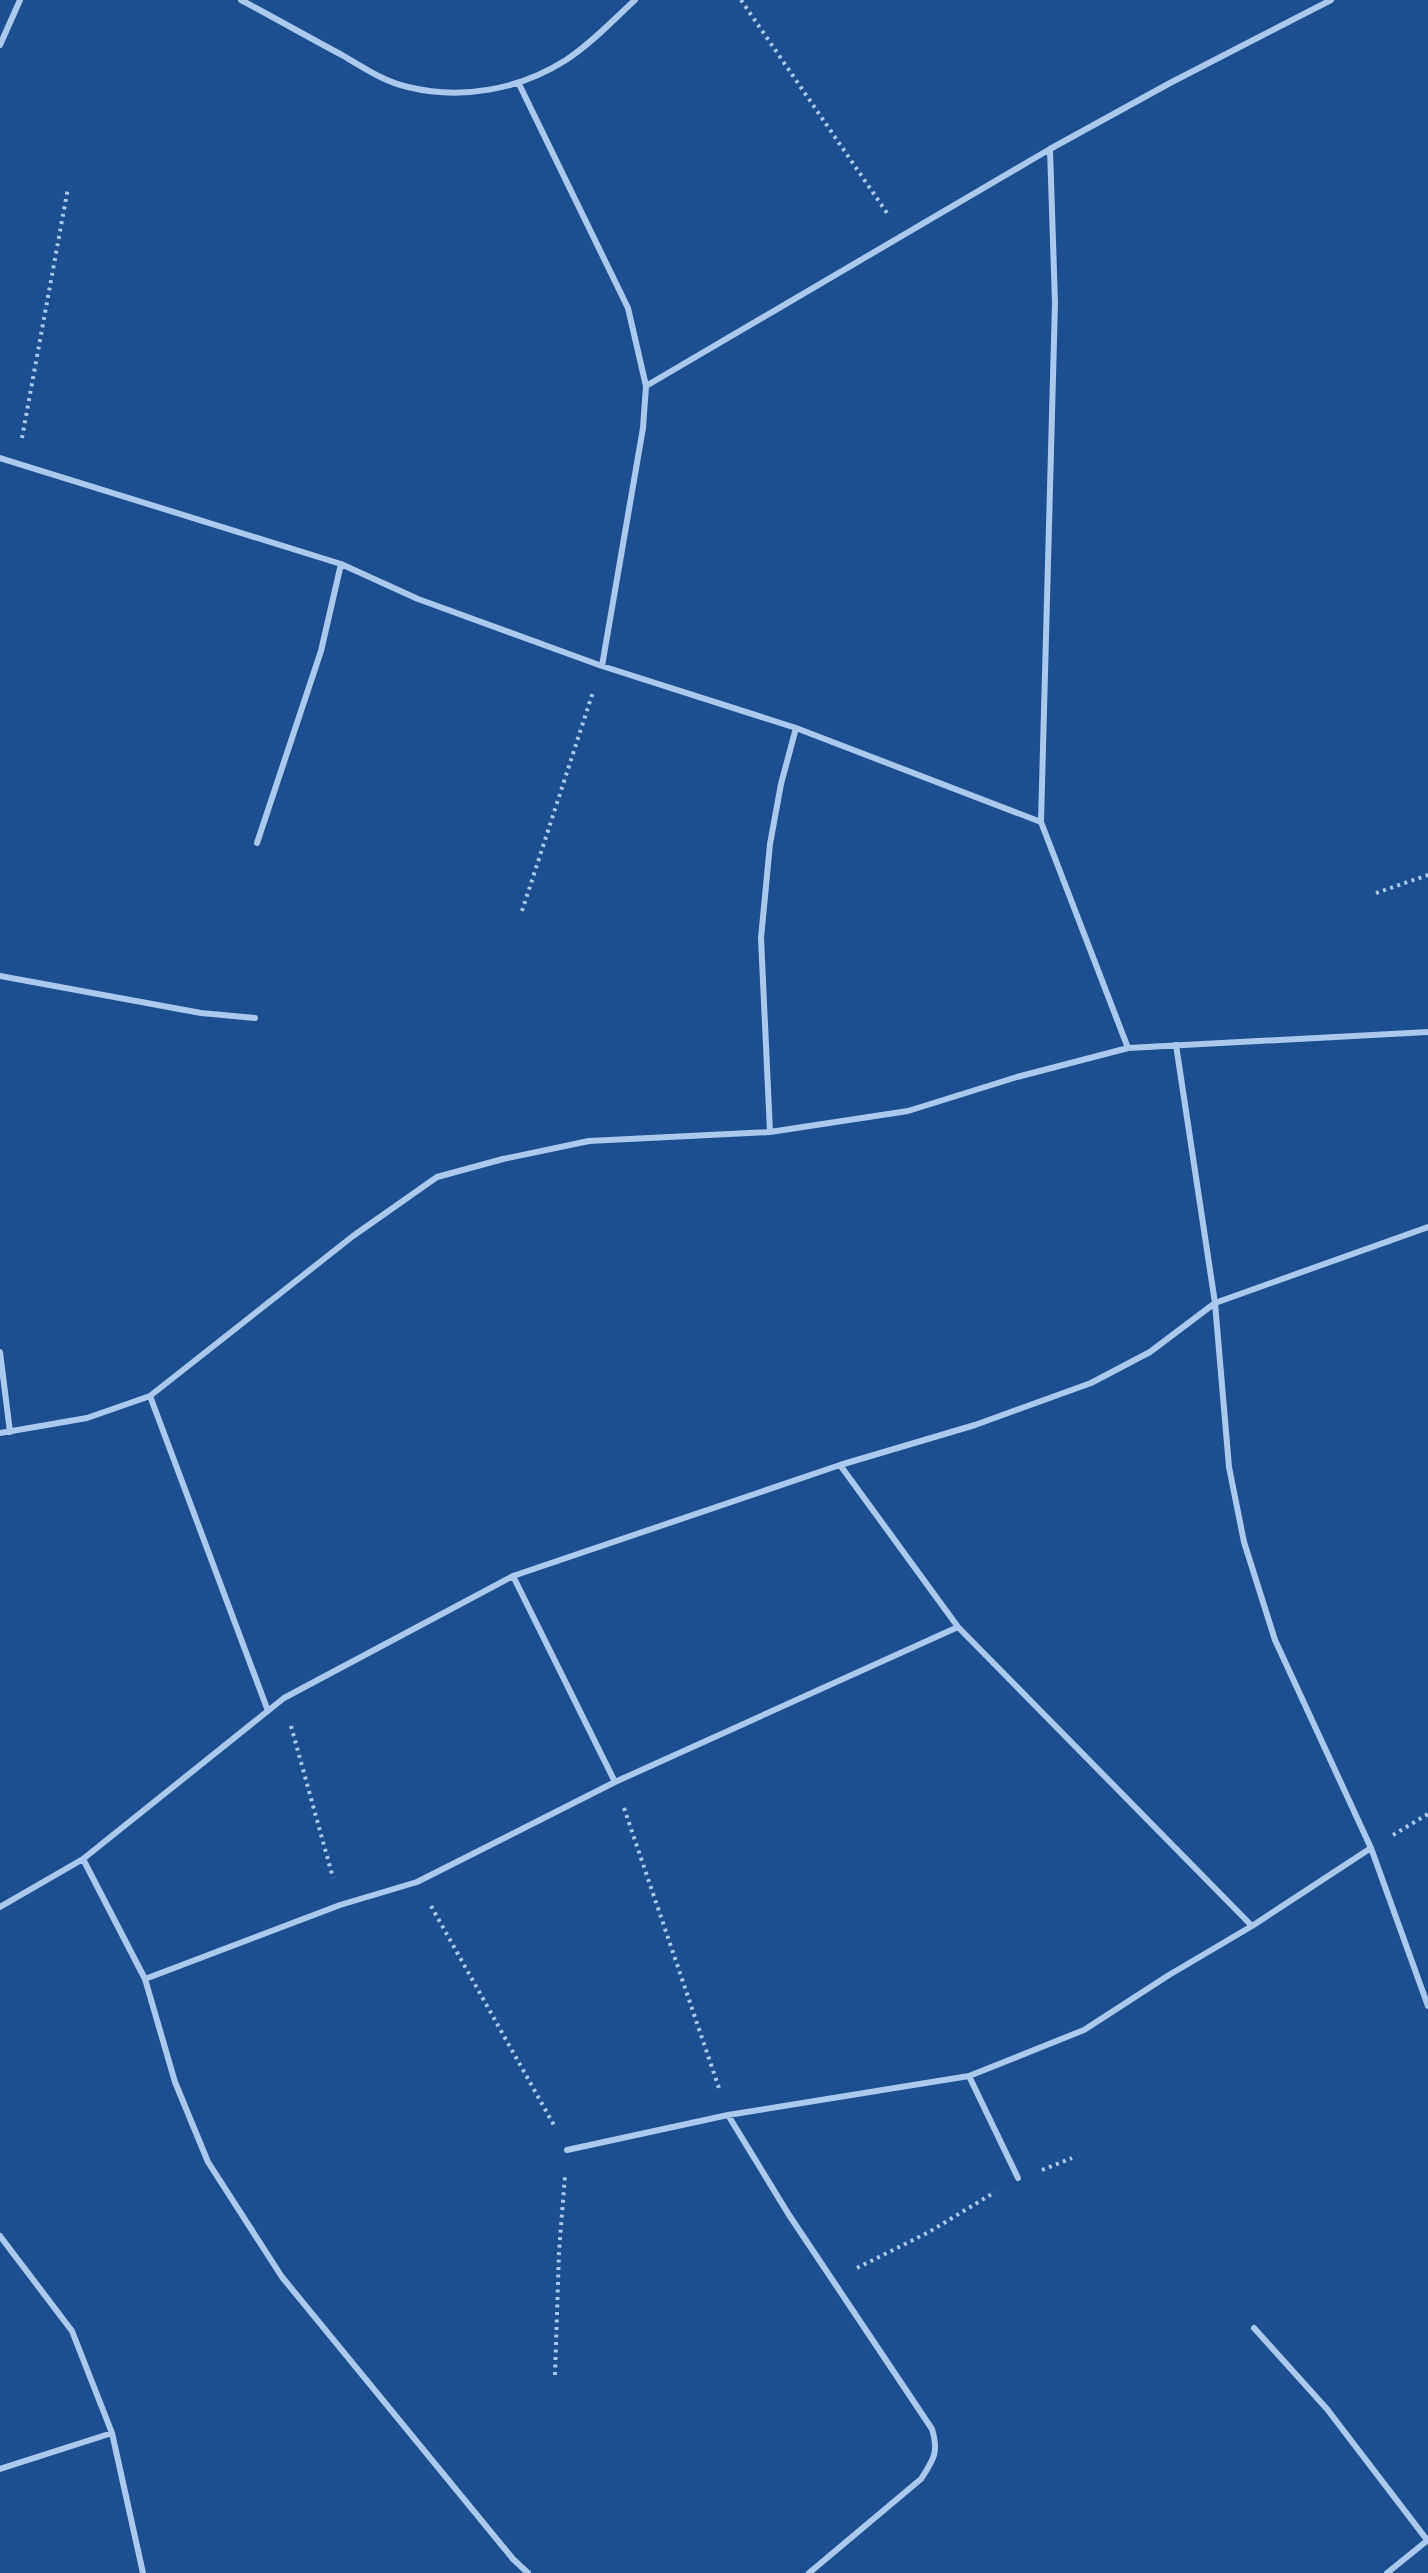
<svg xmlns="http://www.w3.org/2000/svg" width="1428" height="2573" font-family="Helvetica,sans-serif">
	<rect width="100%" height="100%" fill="#1b4f8f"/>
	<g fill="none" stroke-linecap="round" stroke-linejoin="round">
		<path stroke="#a9c9ee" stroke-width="4" stroke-dasharray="3 4.5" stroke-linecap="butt" d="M741 0 887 213
			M22 438 68 188
			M1376 893 1428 875
			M522 911 593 692
			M291 1726 333 1878
			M624 1808 720 2091
			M1393 1835 1428 1814
			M431 1906 555 2127
			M1042 2170 1072 2158
			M857 2268 929 2232 995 2192
			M555 2375 559 2252 565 2176"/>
		<path stroke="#a9c9ee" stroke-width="6" d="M241 0C275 18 308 37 342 55 362 67 385 82 408 87 461 100 519 90 566 60 591 44 613 20 635 0
			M0 45 20 0
			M519 84 628 308 646 386 643 428 602 666
			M1050 149 1055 303 1041 822 1128 1048
			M646 386 1050 149 1170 83 1331 0
			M0 458 341 564 418 599 602 666 796 728 1041 822
			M257 843 321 651 341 564
			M0 976 201 1013 255 1018
			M1176 1045 1215 1303 1229 1467 1244 1542 1275 1640 1371 1848 1428 2006
			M770 1132 761 938 770 844 781 784 796 728
			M0 1352 10 1432
			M150 1396 268 1711
			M0 1433 87 1418 150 1396 353 1236 437 1177 503 1159 589 1141 770 1132 908 1111 1017 1077 1128 1048 1428 1032
			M513 1576 615 1782
			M83 1859 145 1979 175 2082 208 2162 282 2277 513 2559 528 2573
			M0 1907 83 1859 284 1698 513 1576 840 1465 975 1425 1091 1383 1150 1352 1215 1303 1428 1227
			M1252 1926 1371 1848
			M145 1979 340 1905 417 1882 615 1782 958 1627
			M969 2076 1018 2178
			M728 2115 789 2215 932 2429C939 2452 934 2459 921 2479L809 2573
			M567 2150 728 2115 969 2076 1084 2030 1169 1975 1252 1926 958 1627 840 1465
			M0 2236 72 2331 112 2433 143 2573
			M1254 2328 1327 2409 1427 2540
			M0 2469 112 2433
			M1387 2573 1428 2540"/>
	</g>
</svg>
